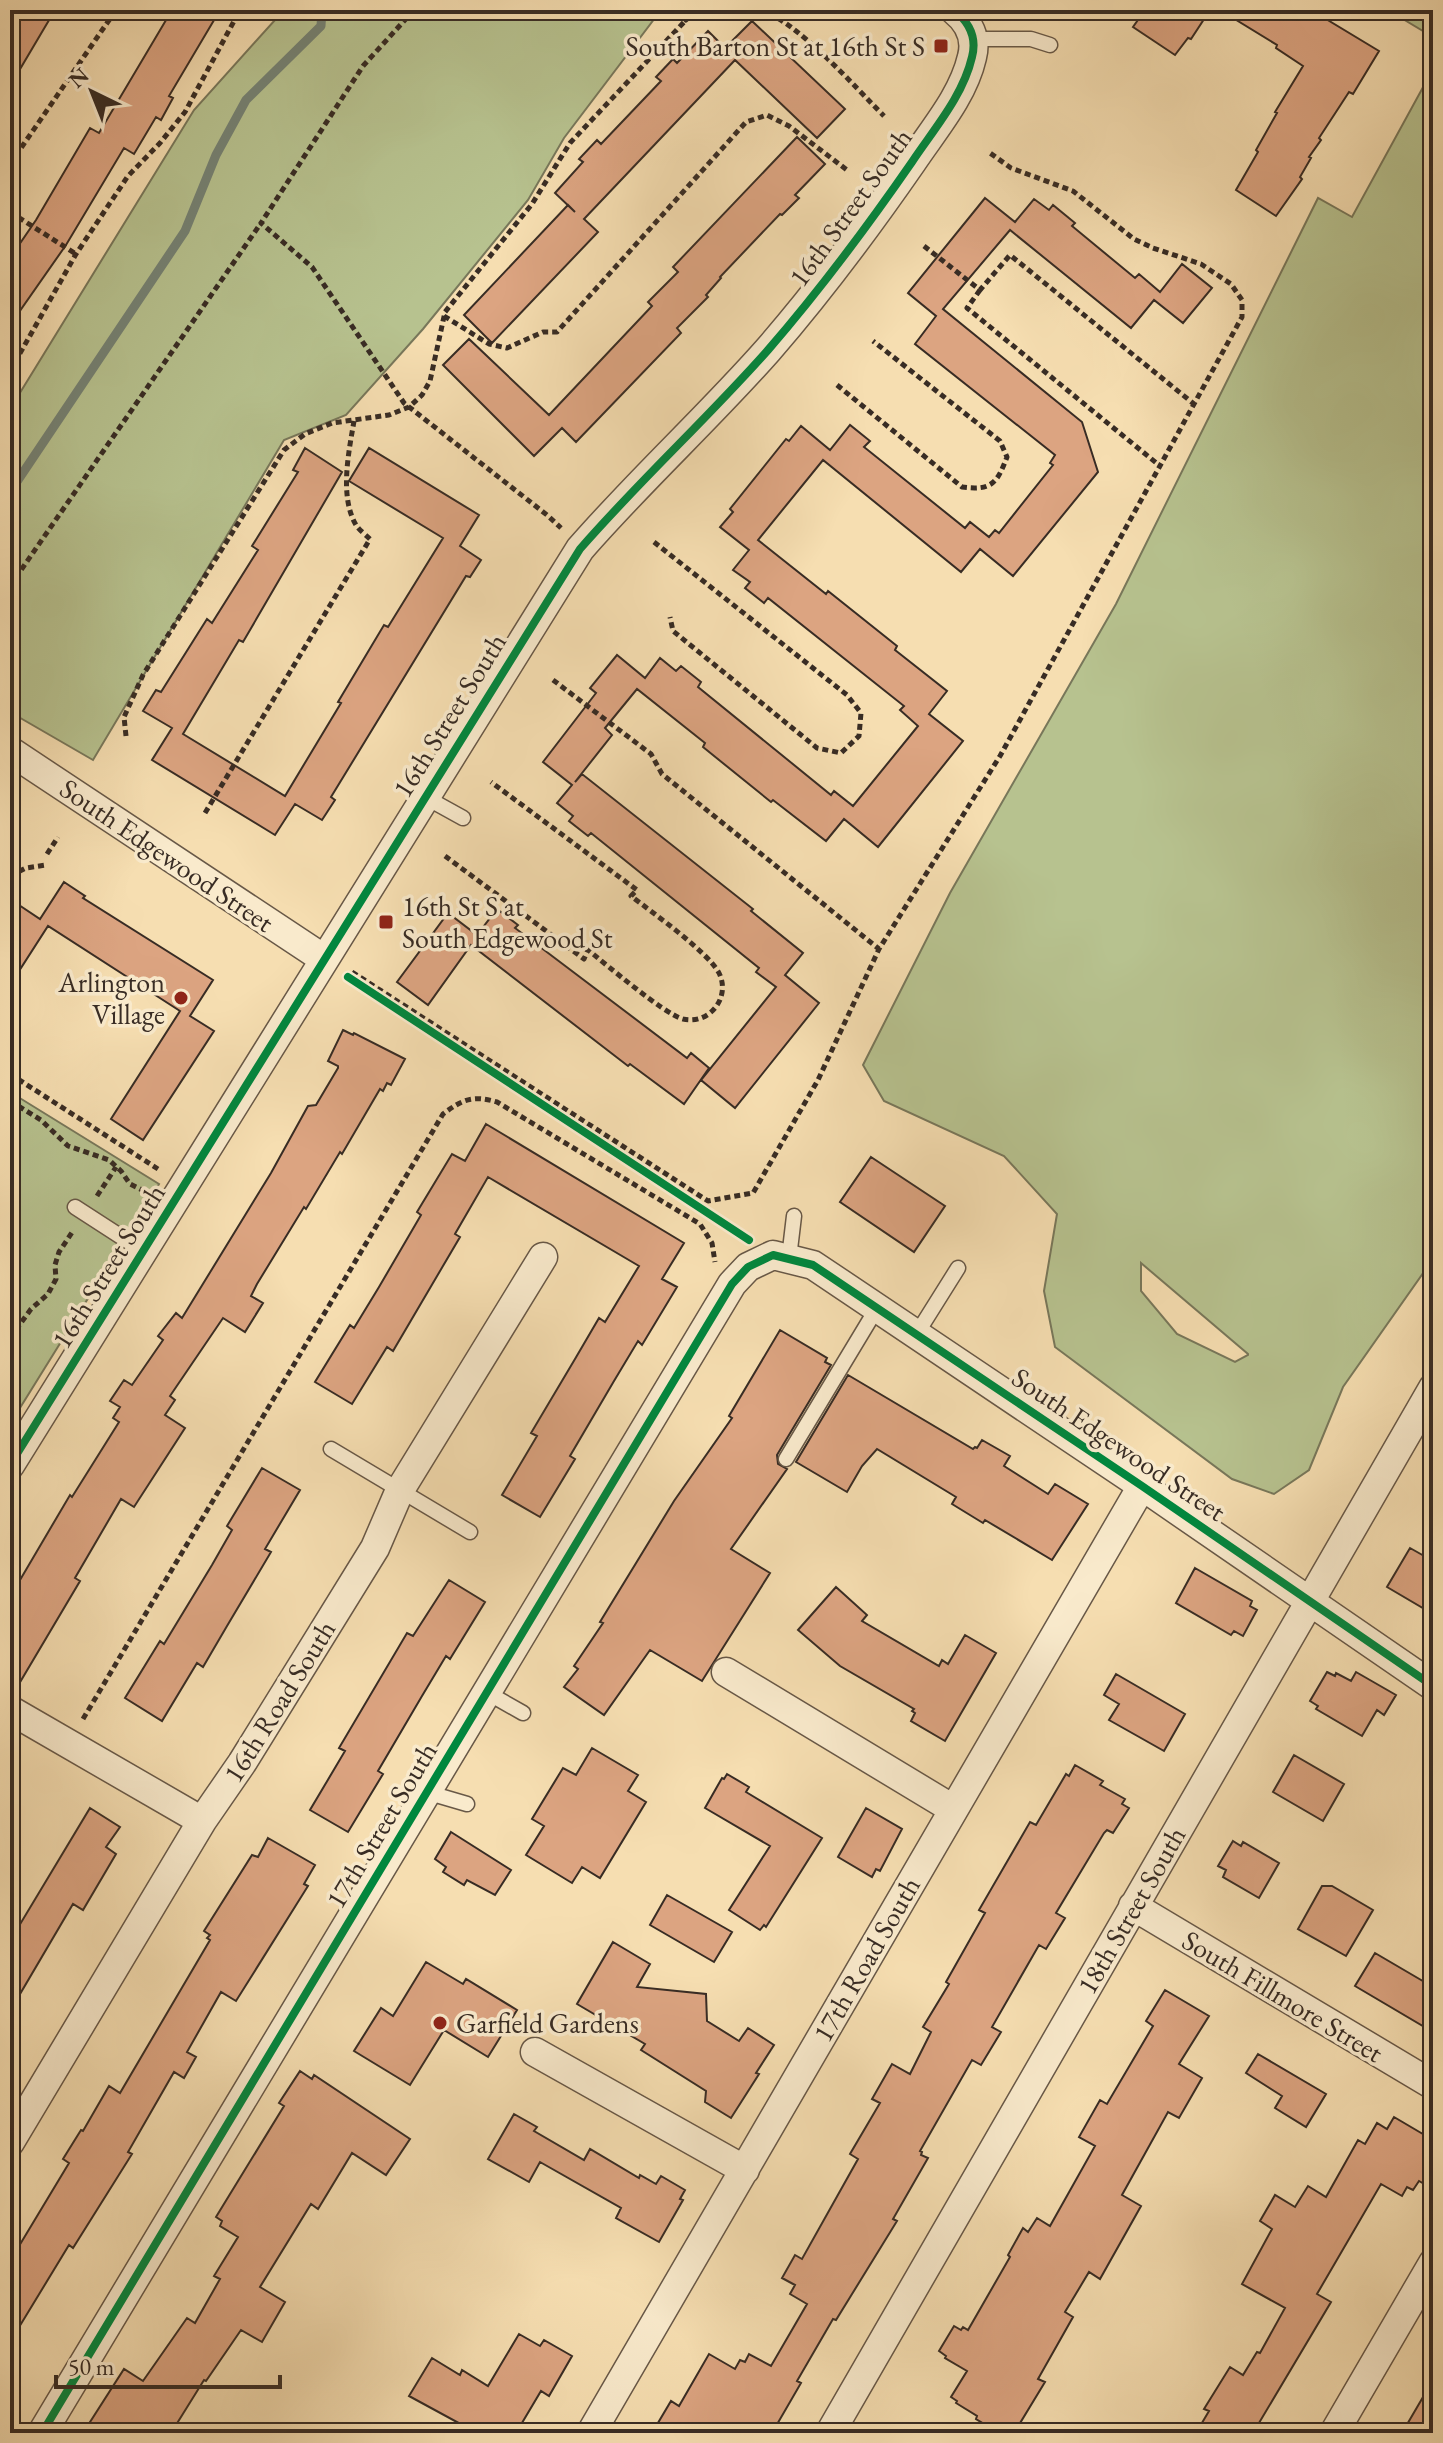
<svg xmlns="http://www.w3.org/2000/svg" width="1443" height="2443" font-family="'EB Garamond',serif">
	<rect width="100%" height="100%" fill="#f6deb1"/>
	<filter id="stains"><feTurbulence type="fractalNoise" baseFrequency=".0025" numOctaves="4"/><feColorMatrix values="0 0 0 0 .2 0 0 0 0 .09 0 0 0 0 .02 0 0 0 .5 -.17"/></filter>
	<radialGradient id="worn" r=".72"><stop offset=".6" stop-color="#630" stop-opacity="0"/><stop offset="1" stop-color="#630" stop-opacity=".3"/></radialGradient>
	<path fill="#b7c28f" stroke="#78775a" stroke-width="2" fill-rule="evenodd" d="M284 10H661L564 138 528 200 423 329 346 415 284 440 93 760 10 712V409L194 110Z
		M1388 10H1433V37Z
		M1433 69V1259L1343 1387 1309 1470 1274 1494 1232 1479 1055 1347 1044 1291 1057 1214 1004 1156 884 1101 863 1065 950 893 1116 604 1318 198 1352 217ZM1141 1263 1248 1354V1355L1235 1362 1177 1334 1141 1291Z
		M10 1092 159 1184 10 1424Z"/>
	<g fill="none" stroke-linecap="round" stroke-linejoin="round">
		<path stroke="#758274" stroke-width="9" d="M10 492 185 231 216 155 246 100 321 26 322 10"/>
	</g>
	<path fill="#dca481" stroke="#382c24" stroke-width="2" d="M10 10H55L10 86Z
		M172 10H220L169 96 173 98 161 120 156 117 134 154 124 148 66 245 10 325V258L36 220 90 128 99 133Z
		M1145 10H1210L1191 39 1188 38 1175 55 1133 27Z
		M1220 10H1311L1379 51 1353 94 1349 92 1319 138 1321 140 1309 157 1311 158 1300 177 1302 179 1276 216 1236 190 1258 152 1256 150 1277 113 1275 112 1303 66 1276 48 1277 45Z
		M752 21 845 109 817 138 735 60 584 219 598 232 492 343 464 315 568 205 575 212 555 193 583 162 579 159 597 140 601 144 661 81 656 77 673 59 677 63 708 31 725 48Z
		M797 137 825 164 795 195 799 198 782 215 780 214 720 277 721 278 706 295 708 297 677 328 681 333 576 442 562 428 534 456 443 365 469 339 549 415 652 306 648 302 678 272 673 267Z
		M985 198 1015 222 1034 199 1049 210 1053 205 1075 223 1072 226 1135 278 1139 274 1160 292 1182 264 1212 288 1183 323 1154 300 1131 328 1010 230 943 309 1082 422 1098 472 1013 576 980 549 961 572 823 460 758 540 826 594 828 591 897 646 895 650 947 691 929 714 963 741 878 847 844 819 826 841 773 800 771 802 703 747 705 743 637 689 605 728 612 735 575 782 582 774 753 909 751 911 803 953 785 975 819 1003 735 1108 701 1080 776 987 756 972 759 968 591 833 588 836 569 821 573 816 557 803 572 785 543 762 596 693 590 688 617 655 645 678 660 658 676 671 681 666 701 682 698 687 831 795 834 791 853 806 918 726 900 710 904 706 768 598 764 603 745 588 750 582 733 570 749 550 720 527 733 512 730 509 786 439 789 441 801 426 830 450 850 425 870 441 864 447 965 528 970 522 989 537 995 530 999 533 1053 465 1050 463 1055 455 915 344 936 316 908 293Z
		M305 448 342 472 243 642 239 640 183 734 285 796 341 703 338 702 384 625 388 627 443 538 349 481 369 448 479 515 460 546 481 560 470 577 466 576 331 797 335 800 322 820 295 804 275 835 152 760 172 728 143 711 156 690 161 692 207 619 212 623 258 550 252 546 298 472 293 470Z
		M64 882 85 896 83 898 213 980 190 1016 214 1031 143 1140 111 1119 180 1011 48 926 10 985V899L40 919Z
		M497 909 518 925 515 928 687 1058 691 1053 709 1068 684 1104 630 1064 628 1066 471 945 428 1005 397 982 448 913 477 935Z
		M343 1030 353 1035 354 1033 405 1059 391 1085 387 1083 383 1091 380 1089 342 1154 340 1152 306 1209 304 1207 257 1284 251 1296 263 1303 245 1332 223 1318 170 1396 175 1400 165 1415 185 1428 134 1507 121 1499 75 1578 80 1581 13 1694 10 1693V1597L70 1495 72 1497 119 1422 113 1418 120 1407 110 1401 124 1380 132 1385 163 1340 158 1336 176 1313 182 1318 271 1173 308 1106 316 1105 338 1068V1066L328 1061Z
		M486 1124 684 1243 662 1279 677 1287 642 1345 638 1341 614 1381 570 1456 575 1459 540 1517 502 1495 537 1436 531 1433 575 1359 599 1318 605 1322 639 1266 488 1177 455 1234 460 1237 393 1351 387 1347 352 1404 315 1382 350 1325 354 1328 379 1287 421 1215 417 1212 452 1154 465 1161Z
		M871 1157 945 1206 914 1252 840 1202Z
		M780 1330 827 1358 825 1362 831 1365 777 1455 778 1464 787 1469 731 1549 770 1573 702 1681 650 1650 604 1715 564 1687 578 1669 574 1666 603 1623 600 1622 674 1501 732 1418 729 1416Z
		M848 1375 973 1449 975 1447 977 1448 982 1440 1010 1456 1004 1466 1048 1494 1055 1484 1088 1504 1052 1560 985 1520 983 1523 952 1504 956 1497 877 1449 862 1466 847 1492 796 1462Z
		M262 1468 300 1490 265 1549 271 1552 227 1626 203 1667 197 1663 162 1721 125 1698 160 1641 164 1644 212 1565 232 1530 227 1526Z
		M1410 1548 1433 1561V1614L1387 1587Z
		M1195 1568 1252 1601 1250 1606 1257 1610 1243 1636 1234 1631 1231 1635 1176 1603Z
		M449 1580 485 1602 450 1659 446 1656 422 1696 378 1771 383 1774 348 1832 310 1810 345 1751 339 1748 407 1633 413 1636Z
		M836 1587 867 1615 862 1621 939 1666 942 1660 948 1664 965 1635 996 1653 945 1741 911 1721 915 1713 912 1711 914 1709 840 1666 798 1630Z
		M1327 1672 1335 1676 1336 1673 1351 1681 1356 1672 1396 1695 1384 1715 1377 1710 1362 1736 1316 1709 1318 1706 1310 1701Z
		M1116 1674 1185 1714 1164 1751 1109 1720 1119 1704 1104 1695Z
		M592 1748 638 1775 628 1791 646 1802 600 1878 582 1867 572 1883 526 1855 544 1826 532 1819 563 1768 576 1775Z
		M1294 1755 1344 1784 1323 1821 1273 1792Z
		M1075 1765 1103 1781 1100 1785 1125 1799 1122 1804 1129 1808 1113 1833 1107 1830 1104 1833 1056 1913 1065 1918 1046 1949 1039 1945 992 2027 1001 2032 981 2065 972 2060 920 2151 922 2152 921 2155 928 2158 893 2219 897 2221 836 2320 833 2319 797 2381 801 2383 772 2433H652L671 2401 679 2406 709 2354 735 2369 740 2360 745 2362 749 2354 771 2366 807 2304 790 2294 795 2285 782 2278 795 2255 802 2259 858 2159 850 2154 880 2103 872 2099 892 2064 910 2074 931 2032 923 2027 949 1984 946 1982 985 1913 979 1910 1030 1822 1036 1825 1066 1774 1069 1776Z
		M727 1774 749 1787 746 1792 822 1838 766 1927 764 1925 760 1930 729 1910 770 1846 705 1808 722 1778 724 1779Z
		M90 1808 120 1827 106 1847 116 1854 83 1910 73 1904 10 2011V1921L19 1926Z
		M866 1808 902 1829 880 1871 876 1869 872 1877 838 1857Z
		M451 1832 511 1870 495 1895 467 1880 464 1885 443 1872 446 1867 435 1859Z
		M268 1838 315 1865 304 1884 308 1886 236 2001 221 1992 187 2052 196 2057 184 2078 174 2072 128 2152 132 2154 73 2248 69 2245 10 2342V2261L69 2163 63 2159 81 2130 83 2131 109 2086 120 2093 210 1940 207 1938 210 1935 204 1931 252 1855 258 1857Z
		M1233 1841 1241 1846 1243 1842 1279 1863 1259 1898 1223 1877 1226 1870 1218 1866Z
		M1322 1886H1332L1373 1910 1346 1956 1298 1929Z
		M667 1895 732 1932 714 1962 650 1925Z
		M613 1942 650 1964 637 1987 706 1994 707 2021 739 2041 748 2028 774 2045 756 2073 759 2074 731 2118 705 2102 706 2091 641 2050 645 2044 577 2004Z
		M1375 1953 1433 1987V2032L1355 1986Z
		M426 1962 463 1984 466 1979 517 2010 488 2057 444 2030 410 2085 354 2051 381 2008 393 2016Z
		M1165 1990 1209 2016 1179 2064 1202 2078 1179 2118 1168 2112 1122 2195 1141 2206 1100 2279 1089 2272 1065 2312 1073 2317 1038 2379 1045 2382 1014 2433H999L976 2419 977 2416 956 2403 957 2401 951 2397 967 2371 945 2358 946 2356 939 2351 954 2326 961 2330 963 2327 968 2330 1010 2257 1008 2255 1023 2228 1028 2232 1037 2218 1050 2226 1095 2146 1079 2137 1100 2100 1107 2104 1153 2026 1146 2021Z
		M1258 2054 1326 2094 1306 2127 1275 2108 1282 2096 1246 2073Z
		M300 2071 312 2079 314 2075 410 2139 386 2175 352 2153 318 2209 311 2204 260 2287 285 2302 262 2342 241 2330 206 2381 204 2380 171 2433H83L124 2369 143 2381 187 2318 195 2323 220 2279 214 2276 238 2237 220 2226 222 2221 216 2217 284 2106 279 2103Z
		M514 2114 537 2127 534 2131 584 2160 590 2149 639 2178 640 2175 656 2184 661 2176 685 2190 680 2199 683 2200 659 2242 616 2218 621 2208 540 2162 529 2182 488 2159Z
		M1394 2117 1433 2140V2189L1419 2181 1413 2190 1407 2187 1402 2196 1381 2184 1317 2294 1331 2302 1253 2433H1196L1209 2411 1204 2409 1230 2367 1243 2375 1257 2352 1260 2353 1285 2308 1242 2284 1272 2229 1260 2221 1275 2195 1295 2207 1308 2186 1326 2197 1358 2140 1365 2144 1377 2123 1387 2129Z
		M519 2334 540 2346 544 2340 572 2356 549 2396 541 2391 516 2433H477L409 2396 432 2358 460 2375 462 2370 488 2386Z
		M1433 2380V2433H1402Z"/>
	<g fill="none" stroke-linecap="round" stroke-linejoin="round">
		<g stroke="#685847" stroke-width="17">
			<path id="service" d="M973 39H1031L1050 45
				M425 797 463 818
				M75 1207 143 1251
				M789 1258 794 1216
				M916 1335 958 1268
				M331 1449 470 1532
				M786 1459 877 1308
				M486 1692 523 1713
				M426 1792 467 1804"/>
		</g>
		<g stroke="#685847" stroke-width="31">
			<path id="minor" d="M10 751 324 959
				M10 1465 580 549C640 480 708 418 768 350 820 290 867 227 912 162 934 129 963 96 972 57 977 38 969 22 954 10
				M726 1672 953 1809
				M10 1710 202 1821
				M1133 1906 1433 2085
				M535 2052 745 2170
				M10 2142 202 1821 242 1763 375 1548 400 1490 543 1257
				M42 2433 732 1284 748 1267 773 1255 813 1265 1142 1486 1433 1686
				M591 2433 1142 1486
				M830 2433 1433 1388
				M1334 2433 1433 2263"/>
		</g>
		<path stroke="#382c24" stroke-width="5" stroke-dasharray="6 4" stroke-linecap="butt" d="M414 10 363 66 261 223 312 267 404 403 547 515 561 528
			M679 10 686 20 697 10
			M760 10C796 20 856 88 884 116
			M10 164 116 10
			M10 212 76 254
			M924 246 980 290 1010 255 1194 404
			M980 290 967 308 1160 466
			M444 316 489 344 507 348 543 332H557L746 122 767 115 789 126 847 170
			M10 371 76 254 128 176 160 143 185 112 240 10
			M837 385 962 487C992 491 997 483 1007 457L1000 441 873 341
			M654 542 847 695 861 713 859 736 841 753 817 748 673 631 670 617
			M10 586 261 223
			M553 680 651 754 662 774 879 949
			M126 736 124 717 143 675 284 450 305 434 332 423 389 415 409 407 422 395 430 381 445 312 532 204 570 143 686 20
			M205 813 370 539C366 535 359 530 356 525 339 496 349 451 354 421
			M47 854 58 837
			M445 856 584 959 588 950C607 965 664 1014 683 1019 710 1025 731 997 719 973 708 952 653 913 631 896L637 890 491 782
			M10 876 26 868 46 865
			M352 972 708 1201 753 1193 818 1080 879 949 1000 756 1242 317V300L1231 284 1201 264 1153 248 1134 239 1073 191 1011 168 990 153
			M348 977 746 1237
			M10 1074 158 1169
			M10 1101 41 1120 68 1146 109 1160 121 1171 130 1184 146 1192
			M97 1196 116 1167
			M10 1338 31 1309 48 1294 56 1279 55 1265 59 1252 73 1231
			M83 1719 443 1114C463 1099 473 1095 497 1102L700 1224 712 1243 715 1262"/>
		<use href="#service" stroke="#f9eacc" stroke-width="14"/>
		<use href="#minor" stroke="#f9eacc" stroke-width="28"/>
		<g stroke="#f9eacc" stroke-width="13">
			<path id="cycleway" d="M348 977 749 1240
				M10 1465 580 549C640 480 708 418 768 350 820 290 867 227 912 162 934 129 963 96 972 57 977 38 969 22 954 10
				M42 2433 732 1284 748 1267 773 1255 813 1265 1142 1486 1433 1686"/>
		</g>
		<use href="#cycleway" stroke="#00873e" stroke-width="8"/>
	</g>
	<g fill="#8f2418" stroke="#f9eacc" stroke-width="3">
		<rect x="933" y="38" width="16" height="16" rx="4"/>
		<rect x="378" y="914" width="16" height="16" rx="4"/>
		<circle cx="181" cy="998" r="8"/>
		<circle cx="440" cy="2023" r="8"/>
	</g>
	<g text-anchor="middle" stroke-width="7" stroke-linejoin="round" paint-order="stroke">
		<g font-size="28" fill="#382c24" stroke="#f9eacc" text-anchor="end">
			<text x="925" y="56">South Barton St at 16th St S</text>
			<text x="402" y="916" text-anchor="start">16th St S at<tspan x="402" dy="32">South Edgewood St</tspan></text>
			<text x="165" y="992">Arlington<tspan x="165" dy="32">Village</tspan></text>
			<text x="456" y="2033" text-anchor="start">Garfield Gardens</text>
		</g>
		<g font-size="28" fill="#382c24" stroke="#f9eacc">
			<text transform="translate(850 207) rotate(-54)" y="10">16th Street South</text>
			<text transform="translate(449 715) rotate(-58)" y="10">16th Street South</text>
			<text transform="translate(167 855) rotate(34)" y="10">South Edgewood Street</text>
			<text transform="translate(108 1266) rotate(-58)" y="10">16th Street South</text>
			<text transform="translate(1119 1444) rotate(34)" y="10">South Edgewood Street</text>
			<text transform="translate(279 1701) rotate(-58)" y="10">16th Road South</text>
			<text transform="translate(381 1825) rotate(-59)" y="10">17th Street South</text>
			<text transform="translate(1131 1910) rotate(-60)" y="10">18th Street South</text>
			<text transform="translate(866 1959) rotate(-60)" y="10">17th Road South</text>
			<text transform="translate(1283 1996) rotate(31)" y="10">South Fillmore Street</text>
		</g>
	</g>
	<rect width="1443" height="2443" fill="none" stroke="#f6deb1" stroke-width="40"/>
	<rect x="12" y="12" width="1419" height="2419" fill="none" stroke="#382c24" stroke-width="4"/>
	<rect x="20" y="20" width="1403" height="2403" fill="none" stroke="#382c24" stroke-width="2"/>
	<g transform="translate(92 92) rotate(317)" stroke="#f9eacc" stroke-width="6" paint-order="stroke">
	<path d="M0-6L14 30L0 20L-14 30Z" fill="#382c24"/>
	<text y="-12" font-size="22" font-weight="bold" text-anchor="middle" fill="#382c24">N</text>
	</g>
	<path d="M56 2375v12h224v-12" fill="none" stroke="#382c24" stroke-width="4"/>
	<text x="68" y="2375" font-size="24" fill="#382c24" stroke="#f9eacc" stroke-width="6" paint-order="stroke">50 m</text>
	<rect width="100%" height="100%" filter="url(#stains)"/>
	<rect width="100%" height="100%" fill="url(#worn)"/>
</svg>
